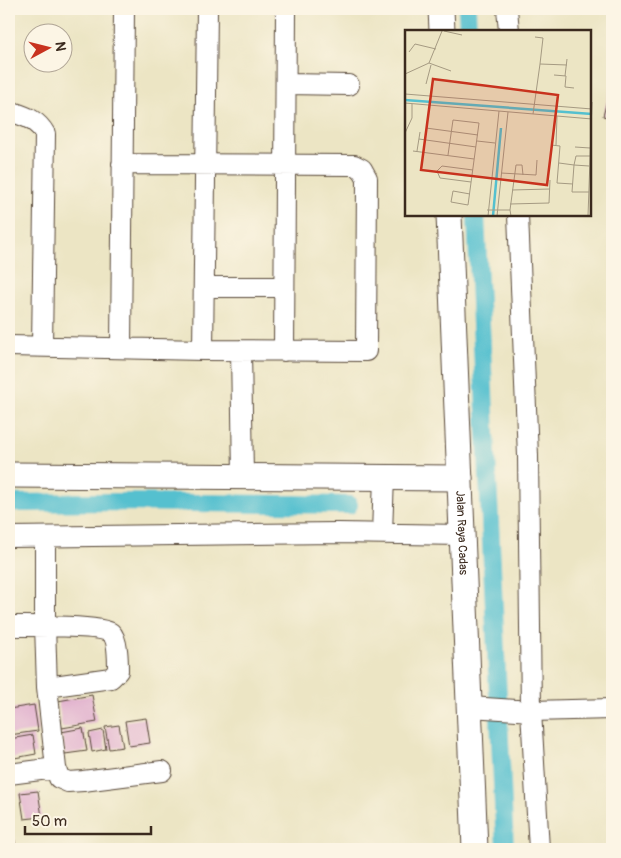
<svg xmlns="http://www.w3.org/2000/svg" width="621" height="858" font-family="Pangolin,sans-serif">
	<rect width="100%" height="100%" fill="#fcf5e5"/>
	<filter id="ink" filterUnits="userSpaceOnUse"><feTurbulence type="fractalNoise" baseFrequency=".02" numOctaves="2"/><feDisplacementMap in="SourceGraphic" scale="10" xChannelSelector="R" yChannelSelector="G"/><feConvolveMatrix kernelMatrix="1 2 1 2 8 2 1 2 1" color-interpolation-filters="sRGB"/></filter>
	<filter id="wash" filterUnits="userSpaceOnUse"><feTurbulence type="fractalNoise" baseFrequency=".0096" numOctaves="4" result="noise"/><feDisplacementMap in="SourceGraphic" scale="20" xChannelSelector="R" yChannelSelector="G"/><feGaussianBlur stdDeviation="1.12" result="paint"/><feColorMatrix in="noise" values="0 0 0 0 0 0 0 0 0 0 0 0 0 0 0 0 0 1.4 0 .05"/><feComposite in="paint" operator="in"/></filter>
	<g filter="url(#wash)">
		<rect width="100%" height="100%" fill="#ece5c4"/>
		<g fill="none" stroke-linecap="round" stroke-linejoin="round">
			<path stroke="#54c0cf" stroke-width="18" d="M467 9 468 31
				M476 215 505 849
				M9 503 117 502 349 505"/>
		</g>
		<g id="blocks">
			<path fill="#e2b4cf" d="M612 82V119L603 116Z
				M92 695 97 722 62 728 58 701Z
				M34 705 38 731 9 735V709Z
				M146 718 150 743 129 746 125 721Z
				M119 725 123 747 109 749 105 727Z
				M83 728 87 751 65 754 61 732Z
				M103 730 106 749 92 752 89 733Z
				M33 735 36 754 9 759V739Z
				M38 791 42 817 24 819 20 793Z
				M14 836 16 849H9V837Z"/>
		</g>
	</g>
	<g filter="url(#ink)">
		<use href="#blocks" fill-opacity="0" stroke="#564637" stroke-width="1"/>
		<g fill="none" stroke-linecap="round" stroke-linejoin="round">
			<g stroke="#564637" stroke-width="22">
				<path id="minor" d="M507 9 509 31
					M286 84 349 85
					M9 111C24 116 37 119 45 134L42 346
					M518 215 528 456 531 711 539 849
					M204 287H284
					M9 346 203 350 366 351 367 178 362 169 354 165 122 164
					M121 348 124 9
					M203 350 207 9
					M241 350 243 476
					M284 351 286 9
					M382 533 384 477
					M9 537 338 533 463 535
					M45 537V625L47 687 56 768 59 778 68 782 83 781 162 771
					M9 626C25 626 101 625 111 633 118 639 118 662 118 671L111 678 47 687
					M470 707 531 711 612 709
					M9 774 56 768"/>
			</g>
			<g stroke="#564637" stroke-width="27">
				<g id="tertiary">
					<path d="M441 9 442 31"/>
					<path id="s1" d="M449 215 475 849"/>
					<path d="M9 475 460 478"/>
				</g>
			</g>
			<use href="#minor" stroke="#fff" stroke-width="20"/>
			<use href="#tertiary" stroke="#fff" stroke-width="25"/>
		</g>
	</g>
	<g text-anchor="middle" stroke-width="4" stroke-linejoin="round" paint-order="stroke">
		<g font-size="12" fill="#3b2a1e" stroke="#fcf5e5">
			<text dy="4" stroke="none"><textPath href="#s1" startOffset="318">Jalan Raya Cadas</textPath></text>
		</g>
	</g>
	<g transform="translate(405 30)">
		<rect width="186" height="186" fill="#ece5c4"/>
		<path fill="none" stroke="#54c0cf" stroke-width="2.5" d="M0 70 187 84M88 186 96 98"/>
		<path fill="none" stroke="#a59a82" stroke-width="1" d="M39 1 57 5M130 7 138 8 135 34M4 22 10 14 31 19M24 33 46 41M0 44 24 33 37 1M149 45 161 46 160 57 169 58M160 46 162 29M21 54 26 35M0 64 187 79M0 73 187 89M128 84 135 34 162 35M21 98 73 105M0 103 7 88V74M14 109 71 117M72 111 90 113M146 115 155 116 152 153 168 154M151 115 152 86M170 117 185 118M8 121 69 129M12 121 15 102M43 125 48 90 74 93 63 175 46 172 48 161 65 164M154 133 169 135 171 126H187M96 143 131 145 132 130M66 152 35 148 32 141 37 136 68 140M107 160 145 159M184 162H167L169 135 184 136M105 174 144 173 145 150M82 180H105L106 186M105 180 111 135H117L118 145M83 186 94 81M92 186 103 82M183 186 187 72"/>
		<path fill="#c8321e" fill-opacity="0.15" stroke="#c8321e" stroke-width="2.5" d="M28 49 153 65 142 155 16 140Z"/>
		<rect width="186" height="186" fill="none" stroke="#3b2a1e" stroke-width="2.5"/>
	</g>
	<rect width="621" height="858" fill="none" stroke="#fcf5e5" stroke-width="30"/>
	<g transform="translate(48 48) rotate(83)"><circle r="24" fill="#fcf5e5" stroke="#afa495"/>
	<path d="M0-4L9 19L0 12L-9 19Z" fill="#c8321e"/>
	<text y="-8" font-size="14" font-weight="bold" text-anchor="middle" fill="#3b2a1e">N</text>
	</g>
	<path d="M25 826v8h126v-8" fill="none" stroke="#3b2a1e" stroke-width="2.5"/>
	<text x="32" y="826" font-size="15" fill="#3b2a1e" stroke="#fcf5e5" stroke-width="4" paint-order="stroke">50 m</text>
</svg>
